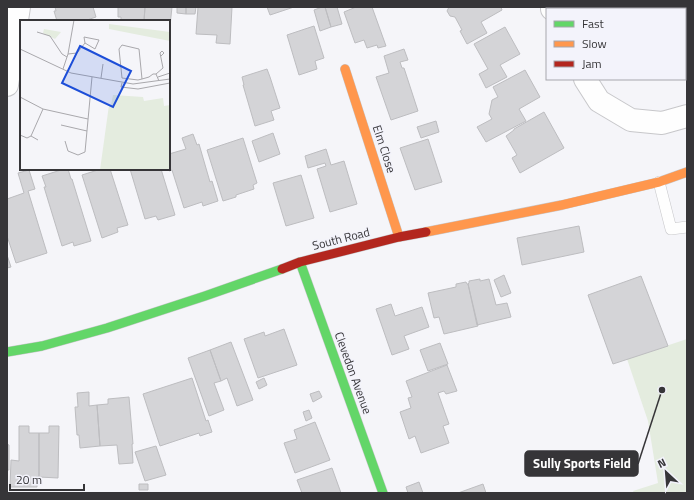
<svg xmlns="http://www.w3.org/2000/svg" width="694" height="500" font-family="'Titillium Web',sans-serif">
	<rect width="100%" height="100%" fill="#f5f5f9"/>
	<path fill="#e4ecdf" d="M687 339V493H634L633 491 658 483 648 421 627 359Z"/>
	<path fill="#d4d4d7" stroke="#bdbdc0" d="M55 7H93L96 17 84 21H57L54 11H56Z
		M118 7H145L144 21H121V17H118Z
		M145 7H172L170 26H169V21H144Z
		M177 7H186V14L177 13Z
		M186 7H196L195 14H186Z
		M198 7H232L230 44 216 43 217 35 196 34Z
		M267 7H294L270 15Z
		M322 7H325L331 27 320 31 314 10Z
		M325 7H337L342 24 331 27Z
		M356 7H372L386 46 378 48 377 45 367 48 364 40 355 43 344 12Z
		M449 7H501L502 10 481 22 487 33 467 44 460 31 462 30 455 17 450 16 447 11Z
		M592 7H634L635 9H593Z
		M314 26 324 58 315 61 317 69 299 75 287 35Z
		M505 27 520 54 500 65 507 77 486 88 479 74 488 69 474 44Z
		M404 49 408 60 400 62 402 68H404L418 111 391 120 376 77 389 73 384 56Z
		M267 69 270 77 280 108 271 111 274 120 255 126 243 85H244L242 77Z
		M525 70 540 97 519 109 526 121 486 142 477 127 492 119 489 114 492 100 498 97 493 87Z
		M544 112 564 148 520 173 512 158 517 155 506 136 514 130V129Z
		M436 121 439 132 421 138 417 127Z
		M273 133 280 154 259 162 252 141Z
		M193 134 197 145 199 144 210 182 212 181 218 201 203 206 202 202 184 208 172 170 169 171 168 169H169V154L186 149 182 138Z
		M243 138 257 183 253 185 254 189 236 195V197L223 201 207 150Z
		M428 139 442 182 415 190 400 148Z
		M326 149 331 165 344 161 357 204 330 212 317 169 326 166 325 163 308 168 305 156Z
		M64 169H68L71 179H72L91 241 74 246 73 242 62 246 44 187H46L42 176Z
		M101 169H110L128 225 117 228 118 232 102 238 82 175Z
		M130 169H161L175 215 158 220 156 216 145 219Z
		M29 170 35 189 28 191 47 253 16 263 7 236V199L24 193 18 173Z
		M301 175 314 218 286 226 273 183Z
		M579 226 584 252 522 265 517 238Z
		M7 255 11 267 7 268Z
		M504 275 511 293 501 297 494 280Z
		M641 276 668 346 613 364 588 295Z
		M480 279V281L489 279 496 305 507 303 511 317 477 325 468 284 469 283V281Z
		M466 282 467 284H468L478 326 444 334 439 317 434 318 428 293 456 287V284Z
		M391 304 395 316 422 307 429 327 404 336 409 349 392 355 376 309Z
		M284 329 297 365 258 378 244 339 264 332 265 336Z
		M231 342 253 400 237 406 227 378 221 381 210 350Z
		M440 343 448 364 428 371 420 350Z
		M210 350 221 381 214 383 224 410 209 416 188 358Z
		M447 365 457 391 446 394 444 391 438 393 449 424 443 426 449 443 421 453 415 436 409 439 400 412 411 408 408 398 412 397 406 381Z
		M192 378 206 421 208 420 212 432 200 436 199 433 160 446 143 394Z
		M264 378 267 385 259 389 256 382Z
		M319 391 322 397 313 402 310 394Z
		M89 392V406L97 405 100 446 80 448 79 435H77L75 407H78L77 393Z
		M129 397 133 444H132L133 463 119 464 117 445 100 446 97 405 108 404V399Z
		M309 410 312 418 306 421 303 412Z
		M315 422 330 460 295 473 284 443 297 439 294 430Z
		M19 426H29V433H39V477L37 478V487H10L11 460 19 461Z
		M49 426H59L58 478 39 477V433H49Z
		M7 444 9 445V470H7Z
		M156 446 166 475 145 481 135 452Z
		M332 468 341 493H302L297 480Z
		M419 482 423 493H408L406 487Z
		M139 484H148V490H139Z
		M483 484 486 493H458Z"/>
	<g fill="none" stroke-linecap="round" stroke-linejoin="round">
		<g stroke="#c7c7ca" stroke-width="12">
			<path id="lane" d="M659 182 671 229 687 227"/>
		</g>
		<g stroke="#c7c7ca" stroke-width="24">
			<path id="street" d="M552 7V9
				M585 79 599 101 631 120 662 123 687 116
				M7 85 19 7"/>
		</g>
		<g stroke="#c7c7ca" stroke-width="10">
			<path id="fast" d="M300 262 383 493
				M7 352 42 346 107 328 205 296 282 269"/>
		</g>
		<g stroke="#c7c7ca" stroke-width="10">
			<path id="slow" d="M345 69 399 237
				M426 232 562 205 659 182 687 172"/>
		</g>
		<g stroke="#c7c7ca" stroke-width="10">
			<path id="jam" d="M282 269 300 262 399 237 426 232"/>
		</g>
		<use href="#lane" stroke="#fefefe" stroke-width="11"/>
		<use href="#street" stroke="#fefefe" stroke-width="22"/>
		<use href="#fast" stroke="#63d668" stroke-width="9"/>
		<use href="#slow" stroke="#ff974d" stroke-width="9"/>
		<use href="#jam" stroke="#b3261e" stroke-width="9"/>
	</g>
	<g text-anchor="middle" stroke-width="3" stroke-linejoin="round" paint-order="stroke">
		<g font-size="12" fill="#363538" stroke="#f3f3fb">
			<text transform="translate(384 149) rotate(72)" y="4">Elm Close</text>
			<text transform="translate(341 239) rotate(-14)" y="4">South Road</text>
			<text transform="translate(353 373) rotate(70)" y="4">Clevedon Avenue</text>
		</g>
	</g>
	<g transform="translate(20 20)">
		<rect width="150" height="150" fill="#f5f5f9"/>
		<path d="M89 4 150 12V21L89 9ZM24 9 41 12 35 19 23 13ZM93 75 123 77 124 81 143 78 144 86 150 85V150H80L89 85H91Z" fill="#e4ecdf"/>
		<path fill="none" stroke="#a9a8ac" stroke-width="1" d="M17 12 30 16 42 34 47 37M0 29 51 53 113 64 150 59M48 34 57 33 65 23 64 17 79 20 75 29 65 23M43 49 48 34 54 0M136 54 143 48 140 33 142 31 144 33 141 36M138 57 150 53M81 58 83 44M122 59 119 29 102 25 99 29 102 58 118 60 122 59 129 57 133 54H136L139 61M102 63 101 67 118 69 150 63M0 77 23 89 68 99M41 105 67 111M0 115 7 118 11 116M18 120 11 116 23 89M45 121 48 131 58 135 65 132 72 57"/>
		<path fill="#1d4ed8" fill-opacity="0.15" stroke="#1d4ed8" stroke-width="2" d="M60 26 111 51 93 87 42 63Z"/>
		<rect width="150" height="150" fill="none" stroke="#363538" stroke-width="2"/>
	</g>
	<path fill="none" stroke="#363538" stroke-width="1.5" d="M662 390L638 464"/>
	<circle fill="#363538" stroke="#f3f3fb" stroke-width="1.5" cx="662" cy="390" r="4"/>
	<rect fill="#363538" stroke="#363538" stroke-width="1.5" x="525" y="451" width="113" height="25" rx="4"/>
	<g font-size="13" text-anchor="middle" font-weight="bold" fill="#fff">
		<text x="582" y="468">Sully Sports Field</text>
	</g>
	<rect width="694" height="500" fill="none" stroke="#363538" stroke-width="16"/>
	<rect x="546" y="8" width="140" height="72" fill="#f3f3fb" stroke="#a7a7ad"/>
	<rect x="554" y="21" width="20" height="6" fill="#63d668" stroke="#a7a7ad"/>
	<text x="582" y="28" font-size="12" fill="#363538">Fast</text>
	<rect x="554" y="41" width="20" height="6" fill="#ff974d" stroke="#a7a7ad"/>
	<text x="582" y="48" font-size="12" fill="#363538">Slow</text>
	<rect x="554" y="61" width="20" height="6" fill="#b3261e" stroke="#a7a7ad"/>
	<text x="582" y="68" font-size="12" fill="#363538">Jam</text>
	<g transform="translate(666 472) rotate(334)" stroke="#f3f3fb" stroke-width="3" paint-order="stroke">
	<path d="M0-3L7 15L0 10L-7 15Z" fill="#363538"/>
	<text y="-6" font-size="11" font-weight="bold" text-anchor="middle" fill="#363538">N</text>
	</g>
	<path d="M10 484v6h74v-6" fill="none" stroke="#363538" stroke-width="2"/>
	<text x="16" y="484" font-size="12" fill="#363538" stroke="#f3f3fb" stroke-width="3" paint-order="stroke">20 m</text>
</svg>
